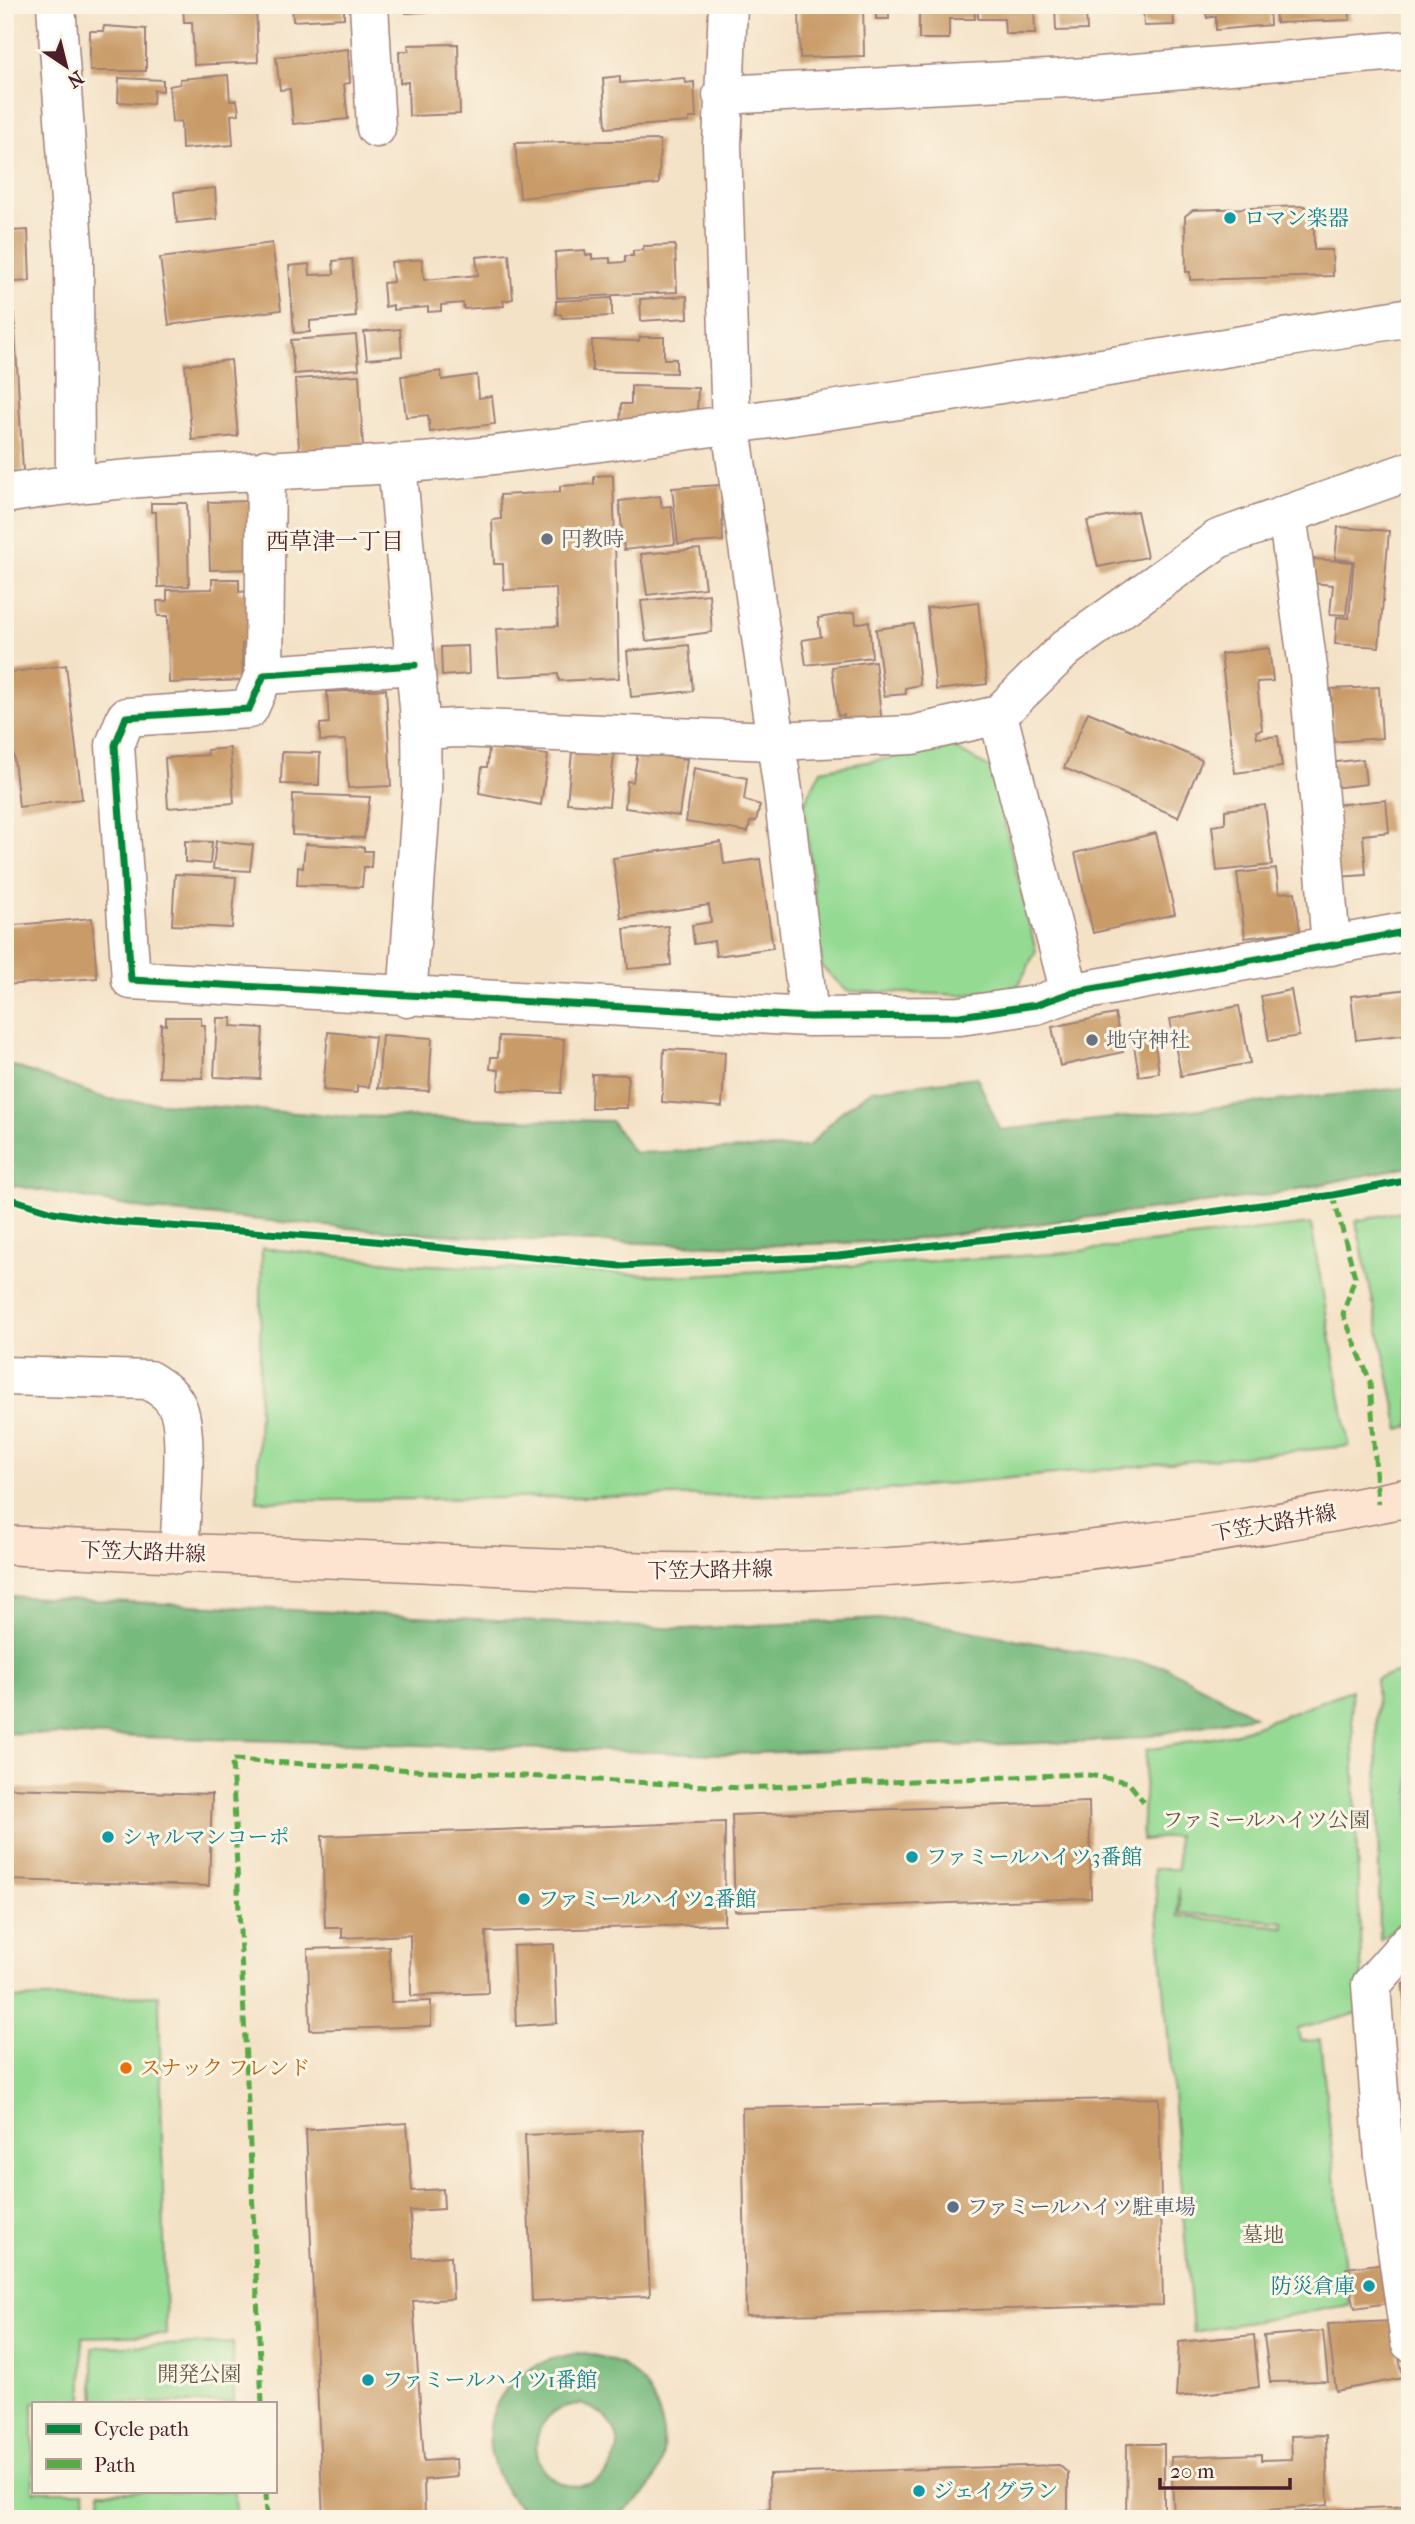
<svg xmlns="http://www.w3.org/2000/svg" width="1415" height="2524" font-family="'IM FELL French Canon','Noto Serif JP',serif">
	<rect width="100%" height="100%" fill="#fcf5e5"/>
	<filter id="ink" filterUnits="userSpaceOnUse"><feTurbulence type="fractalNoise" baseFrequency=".0143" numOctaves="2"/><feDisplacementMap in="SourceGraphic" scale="14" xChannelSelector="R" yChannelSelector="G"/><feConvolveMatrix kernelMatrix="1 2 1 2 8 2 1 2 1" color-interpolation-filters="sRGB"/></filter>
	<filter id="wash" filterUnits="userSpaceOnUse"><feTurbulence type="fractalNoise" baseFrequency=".00686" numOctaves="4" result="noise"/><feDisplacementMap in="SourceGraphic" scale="28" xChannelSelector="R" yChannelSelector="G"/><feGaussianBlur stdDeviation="1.57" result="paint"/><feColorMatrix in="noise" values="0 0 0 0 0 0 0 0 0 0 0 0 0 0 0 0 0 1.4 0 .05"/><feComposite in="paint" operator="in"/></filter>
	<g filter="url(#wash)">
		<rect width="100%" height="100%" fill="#f4e2c7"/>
		<path fill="#94da93" stroke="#6f7c5f" stroke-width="2" fill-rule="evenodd" d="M953 747 991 769 1036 951 1018 986 963 995 847 991 822 967 804 804 821 770Z
			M1410 1209V1427L1400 1430 1356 1221Z
			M1311 1224 1349 1446 843 1494 257 1501 262 1248 409 1264 674 1276 1054 1254Z
			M1410 1669V1915L1380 1940 1376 1679Z
			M1351 1690 1363 2012 1298 2029 1300 2041 1320 2040 1349 2305 1193 2332 1154 1869H1178L1177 1836 1142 1840 1146 1750 1234 1734ZM1179 1887 1180 1913 1284 1922 1285 1927 1178 1916Z
			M159 1995 166 2335 82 2337 83 2403H33V2491H85L86 2515 5 2517V1999Z
			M233 2343 234 2403H95L92 2347Z
			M100 2491H235L236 2519H101Z"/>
		<path fill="#77ba7d" stroke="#606c54" stroke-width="2" fill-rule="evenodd" d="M5 1063 107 1099 338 1116 611 1121 634 1153 808 1147 841 1112 872 1090 977 1077 1000 1130 1410 1087V1166L1269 1195 899 1241 753 1246 526 1240 348 1228 150 1210 5 1184Z
			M5 1596 685 1629 900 1618 1166 1667 1254 1716 1126 1740 724 1754 5 1733Z
			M585 2353C601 2357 616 2360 629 2370 667 2398 677 2464 641 2497 618 2519 609 2519 579 2519 567 2519 553 2521 542 2518 527 2515 512 2501 505 2489 463 2419 510 2357 585 2353ZM580 2404C607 2411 628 2435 613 2463 607 2475 596 2483 584 2485 529 2495 514 2410 580 2404Z"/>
		<g id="blocks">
			<path fill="#c99b68" d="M183 5H256L258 62 194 65 192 22H184Z
				M292 5H344V18L293 21Z
				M405 5H456V10L406 13Z
				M799 5H863L864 56 800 58Z
				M876 5H889V19H876Z
				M919 5H974L975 19H949V39H919Z
				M978 5H1034L1035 34H1005L1004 19H978Z
				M1055 5H1114V11L1086 12 1087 30 1056 31Z
				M1118 5H1173L1174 25 1144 26 1143 10 1118 11Z
				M1204 5H1269L1270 25 1216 30V16L1207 18Z
				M1275 5H1349L1350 20 1276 23Z
				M104 26 146 29V71H90V31H103Z
				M458 44 460 114 409 116 408 82 400 83 399 51H409L408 45Z
				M348 49 350 83 344 84 348 119 293 124 290 89 280 90 276 57Z
				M228 75 230 101 237 100 239 114 231 115 233 145 182 149 181 121 172 122 169 86 180 84V79Z
				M620 76V83L685 78 686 83 694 82 696 118H689V122L606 128 603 78Z
				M119 78 163 80V91L154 90 153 104 118 102Z
				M660 140 659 184 520 198 515 143Z
				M215 188 217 219 177 223 174 192Z
				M1305 206 1314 214V250H1332L1333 276 1190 280V272H1186L1185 216 1193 210Z
				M28 230 30 281 13 282 10 231Z
				M272 243 281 310 169 325 160 258Z
				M675 245 677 292 557 298 555 252 585 250 586 255H592V259L610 258V263L625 262V256H633V251L643 250V246Z
				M509 254 513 299 503 301 504 306 464 309 463 303 441 305V311L428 312V307L393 310V305L385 307 383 283 393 282 391 262 422 259 424 280 478 275 476 257Z
				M352 259 356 317 310 321V332L294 333 289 266 309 264 310 275 334 274 333 261Z
				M687 296 688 318 641 321 640 299Z
				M612 298V316L562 318 561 314H556V301Z
				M5 312H14L23 471 5 472Z
				M400 329 402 356 367 359 364 332Z
				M356 335 359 369 294 374 291 340Z
				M640 337H664V359H676V373L592 371V340L639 341Z
				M231 360 238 436 192 440 185 365Z
				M441 371 442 380 477 375 479 398 492 396 495 424 430 432 428 415 406 417 401 376Z
				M359 375 363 447 299 450 295 379Z
				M631 386 698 388 697 413 677 412V421L620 428 621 404H631Z
				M613 475 619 678 559 681 558 674 499 677 496 629 558 626 556 588 504 590 503 564H494L492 520 501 519 500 495 560 492V486L594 484V476Z
				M721 485 723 541 678 544 672 488Z
				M660 496 662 507 671 506 675 544 624 550 619 501Z
				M255 501 257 569 210 570 208 502Z
				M151 503H187L189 586 158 587 156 512H151Z
				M1137 511 1147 557 1098 567 1087 521Z
				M1338 527 1389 531 1379 647 1335 644 1337 617 1349 618 1354 561 1335 559Z
				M700 549 705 588 647 595 641 554Z
				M1314 559 1352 562 1346 615 1330 614 1333 585 1311 583Z
				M212 579H239V592L251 591 253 644H242L243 680 169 683 168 616H158L157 601H167V590L212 589Z
				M709 594 712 632 646 641 641 601Z
				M978 602 987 684 936 690 927 608Z
				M855 612 856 624 869 621 872 657 806 665 802 640 821 637 818 618Z
				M914 624 920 685 905 688 906 694 884 696 876 629Z
				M689 645 693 691 631 697 627 651Z
				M468 646 469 674 442 676 441 647Z
				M1269 648 1273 681 1257 682 1262 730 1256 731 1257 738 1278 736 1282 767 1235 773 1221 654Z
				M875 661 882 724 845 728 844 715 838 716 832 667Z
				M66 665 82 799 19 807 5 673Z
				M1379 687 1382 738 1333 742 1331 689Z
				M386 689 391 786 348 788 346 740 320 741V724L329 723 327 692Z
				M1088 712 1202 760 1178 817 1064 768Z
				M230 748 234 803 168 808 165 758 208 755 207 750Z
				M489 748 548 755 541 805 479 793 482 767H487Z
				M282 752 320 753 319 785 281 784Z
				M572 752 614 754 609 806 567 803Z
				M638 752 687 759 679 816 625 808 627 781 633 782Z
				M1363 759 1366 784 1332 788 1329 763Z
				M694 768 747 778 744 800 760 805 756 821 750 822 748 832 686 822Z
				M293 794 370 797 364 838 292 835Z
				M1386 800 1389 832 1363 835 1366 875 1337 877 1335 805Z
				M1265 805 1272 865 1217 871 1212 826 1225 824V810Z
				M1156 833 1175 914 1093 933 1075 853Z
				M185 841 212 842 210 864 185 862Z
				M216 841 253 845 250 871 213 869Z
				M721 842 724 864 760 859 773 948 716 956 714 941 694 944 692 925 711 922 709 905 621 918 613 858Z
				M305 844 364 847V851H372L371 867H364L362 887 297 885 298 867 303 868Z
				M1276 869 1279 893 1295 892 1300 931 1245 938 1237 873Z
				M175 874 236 877 232 928 172 925Z
				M92 918 97 978 5 985V926Z
				M668 926 671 965 628 969 624 929Z
				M1410 989V1034L1356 1040 1351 996Z
				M1291 990 1299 1036 1269 1041 1261 996Z
				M1239 1006 1250 1063 1181 1076 1170 1019Z
				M1115 1014 1123 1052 1060 1066 1052 1027Z
				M166 1017H201V1025H205L203 1078 159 1077 161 1024 166 1025Z
				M217 1018H232L231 1026 263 1028 260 1079 214 1077Z
				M328 1032 375 1037 369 1087 357 1086V1093L323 1090Z
				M382 1035 432 1038 429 1091 378 1088Z
				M499 1036 564 1039 561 1093 498 1090 499 1070 490 1069 491 1057H498Z
				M1154 1036 1159 1073 1139 1076 1133 1039Z
				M664 1049 725 1052 722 1107 662 1102Z
				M592 1074 628 1075 627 1108H591Z
				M5 1788 212 1794 209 1886 5 1880Z
				M1089 1802 1091 1898 735 1911 732 1815Z
				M725 1822 724 1924 486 1932 488 1993 411 1996 410 1935 342 1938V1928H325L322 1836Z
				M554 1944 557 2023 516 2026 513 1946Z
				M389 1946 391 2002 431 2001V2026L310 2030 308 1949Z
				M1410 1983V2038L1406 2039 1403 1984Z
				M1159 2098 1163 2305 746 2316 742 2108Z
				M407 2123 412 2191 443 2189 444 2209 410 2211 413 2258 451 2256 453 2299 413 2301 424 2461 456 2459 457 2477 424 2480 425 2519H323L306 2130Z
				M643 2130 650 2296 532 2301 525 2135Z
				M1385 2263 1389 2303 1355 2308 1346 2268Z
				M1392 2321 1403 2378 1336 2391 1328 2324Z
				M1323 2331 1328 2381 1270 2382 1264 2336Z
				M1254 2335 1259 2387 1176 2397 1179 2342Z
				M1326 2435 1328 2505 1174 2518 1171 2457 1261 2454V2460L1292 2459 1291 2436Z
				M1127 2444H1164V2519H1126Z
				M1059 2465 1068 2473V2519H760V2509H770L769 2474Z
				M1410 2506V2519H1294V2512Z"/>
		</g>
	</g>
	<g filter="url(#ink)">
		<use href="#blocks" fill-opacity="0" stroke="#9f8079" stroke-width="2"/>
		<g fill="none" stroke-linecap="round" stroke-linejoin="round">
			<g stroke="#9f8079" stroke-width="41">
				<path id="minor" d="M56 5 74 258 75 483
					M369 5 376 128
					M728 5 722 145 731 427 783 791 809 1017
					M722 95 1089 77 1410 50
					M397 463 421 730 422 790 407 998
					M5 494C167 467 332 474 495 455 801 419 1105 368 1410 317
					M1287 514 1309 675 1331 946
					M415 665 264 675 249 709 126 717 115 745 131 980 809 1017 960 1016 1036 1005 1070 993 1410 931
					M264 675 266 469
					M998 715 1070 993
					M421 730 457 728 774 741 912 735 998 715 1066 648 1218 539 1410 471
					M5 1376 149 1380C161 1388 171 1393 177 1406 190 1430 180 1523 179 1554
					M1410 1941 1371 1985 1384 2158 1410 2342"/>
			</g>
			<g stroke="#9f8079" stroke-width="41">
				<path id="secondary" d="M5 1545C116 1551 227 1554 338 1559 447 1563 555 1570 664 1572 914 1575 1165 1549 1410 1497"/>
			</g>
			<use href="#minor" stroke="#fff" stroke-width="38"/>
			<use href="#secondary" stroke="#fde4d1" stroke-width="38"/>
			<path stroke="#57aa44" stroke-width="5" stroke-dasharray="10 5" stroke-linecap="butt" d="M1333 1195 1355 1277 1343 1314 1370 1381 1378 1504
				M262 2403 232 1760 742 1788 1083 1774 1128 1782 1144 1802
				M266 2491 267 2519"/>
			<g stroke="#fcf5e5" stroke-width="11">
				<path id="cycleway" d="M415 665 264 675 249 709 126 717 115 745 131 980 809 1017 960 1016 1036 1005 1070 993 1410 931
					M5 1197 53 1212 114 1222 364 1240 620 1266 838 1256 1146 1221 1333 1195 1410 1180"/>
			</g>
			<use href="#cycleway" stroke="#00873e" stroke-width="7"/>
		</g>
	</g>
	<g fill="#0f9aa8" stroke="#fcf5e5" stroke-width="2.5">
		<circle cx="1230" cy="218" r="7"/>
		<circle cx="108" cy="1837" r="7"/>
		<circle cx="912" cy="1857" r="7"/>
		<circle cx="524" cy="1899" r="7"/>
		<circle cx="1369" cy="2286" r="7"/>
		<circle cx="368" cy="2380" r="7"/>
		<circle cx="919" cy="2491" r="7"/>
	</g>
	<g fill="#6b7280" stroke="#fcf5e5" stroke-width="2.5">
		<circle cx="547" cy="539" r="7"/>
		<circle cx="1092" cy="1040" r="7"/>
	</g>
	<circle fill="#e8710a" stroke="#fcf5e5" stroke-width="2.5" cx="126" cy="2068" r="7"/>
	<circle fill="#5c6f8a" stroke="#fcf5e5" stroke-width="2.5" cx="953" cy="2207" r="7"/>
	<g text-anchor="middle" stroke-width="6" stroke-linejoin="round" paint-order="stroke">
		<g font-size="21" fill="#0d838f" stroke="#fcf5e5" text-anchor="start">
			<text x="1244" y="225">ロマン楽器</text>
			<text x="122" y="1844">シャルマンコーポ</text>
			<text x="926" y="1864">ファミールハイツ3番館</text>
			<text x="538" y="1906">ファミールハイツ2番館</text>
			<text x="1355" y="2293" text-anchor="end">防災倉庫</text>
			<text x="382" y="2387">ファミールハイツ1番館</text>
			<text x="933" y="2498">ジェイグラン</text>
		</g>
		<g font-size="21" fill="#5b616d" stroke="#fcf5e5" text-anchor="start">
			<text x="561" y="546">円教時</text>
			<text x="1106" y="1047">地守神社</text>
		</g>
		<g font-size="21" fill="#4a1f2b" stroke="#fcf5e5">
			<text transform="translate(1274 1523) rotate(-10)" y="7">下笠大路井線</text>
			<text transform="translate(143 1552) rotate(2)" y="7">下笠大路井線</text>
			<text transform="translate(710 1570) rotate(-1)" y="7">下笠大路井線</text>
		</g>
		<g font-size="21" fill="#60574a" stroke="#fcf5e5">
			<text x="1266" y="1827">ファミールハイツ公園</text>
			<text x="1263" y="2242">墓地</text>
			<text x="199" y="2381">開発公園</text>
		</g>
		<g font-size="21" fill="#c56008" stroke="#fcf5e5" text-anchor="start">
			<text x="140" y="2075">スナック フレンド</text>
		</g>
		<g font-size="21" fill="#4e5e75" stroke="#fcf5e5" text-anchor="start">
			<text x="967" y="2214">ファミールハイツ駐車場</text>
		</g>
		<g font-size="23" fill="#4a1f2b" stroke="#fcf5e5">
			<text x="335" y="549">西草津一丁目</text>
		</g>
	</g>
	<rect width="1415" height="2524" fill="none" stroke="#fcf5e5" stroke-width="28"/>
	<rect x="32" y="2402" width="245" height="91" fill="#fcf5e5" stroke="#b59f9b" stroke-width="2"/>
	<rect x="46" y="2424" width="35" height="10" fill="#00873e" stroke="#b59f9b" stroke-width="2"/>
	<text x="94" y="2436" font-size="21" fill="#4a1f2b">Cycle path</text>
	<rect x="46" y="2459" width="35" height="10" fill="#57aa44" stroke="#b59f9b" stroke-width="2"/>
	<text x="94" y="2472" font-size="21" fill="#4a1f2b">Path</text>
	<g transform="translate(66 66) rotate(145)" stroke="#fcf5e5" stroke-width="5" paint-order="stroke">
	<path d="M0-5L12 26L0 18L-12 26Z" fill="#4a1f2b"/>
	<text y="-10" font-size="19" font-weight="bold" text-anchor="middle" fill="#4a1f2b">N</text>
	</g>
	<path d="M1160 2478v10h130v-10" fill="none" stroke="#4a1f2b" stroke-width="3.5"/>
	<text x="1170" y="2478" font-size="21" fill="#4a1f2b" stroke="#fcf5e5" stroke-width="5" paint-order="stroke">20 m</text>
</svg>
